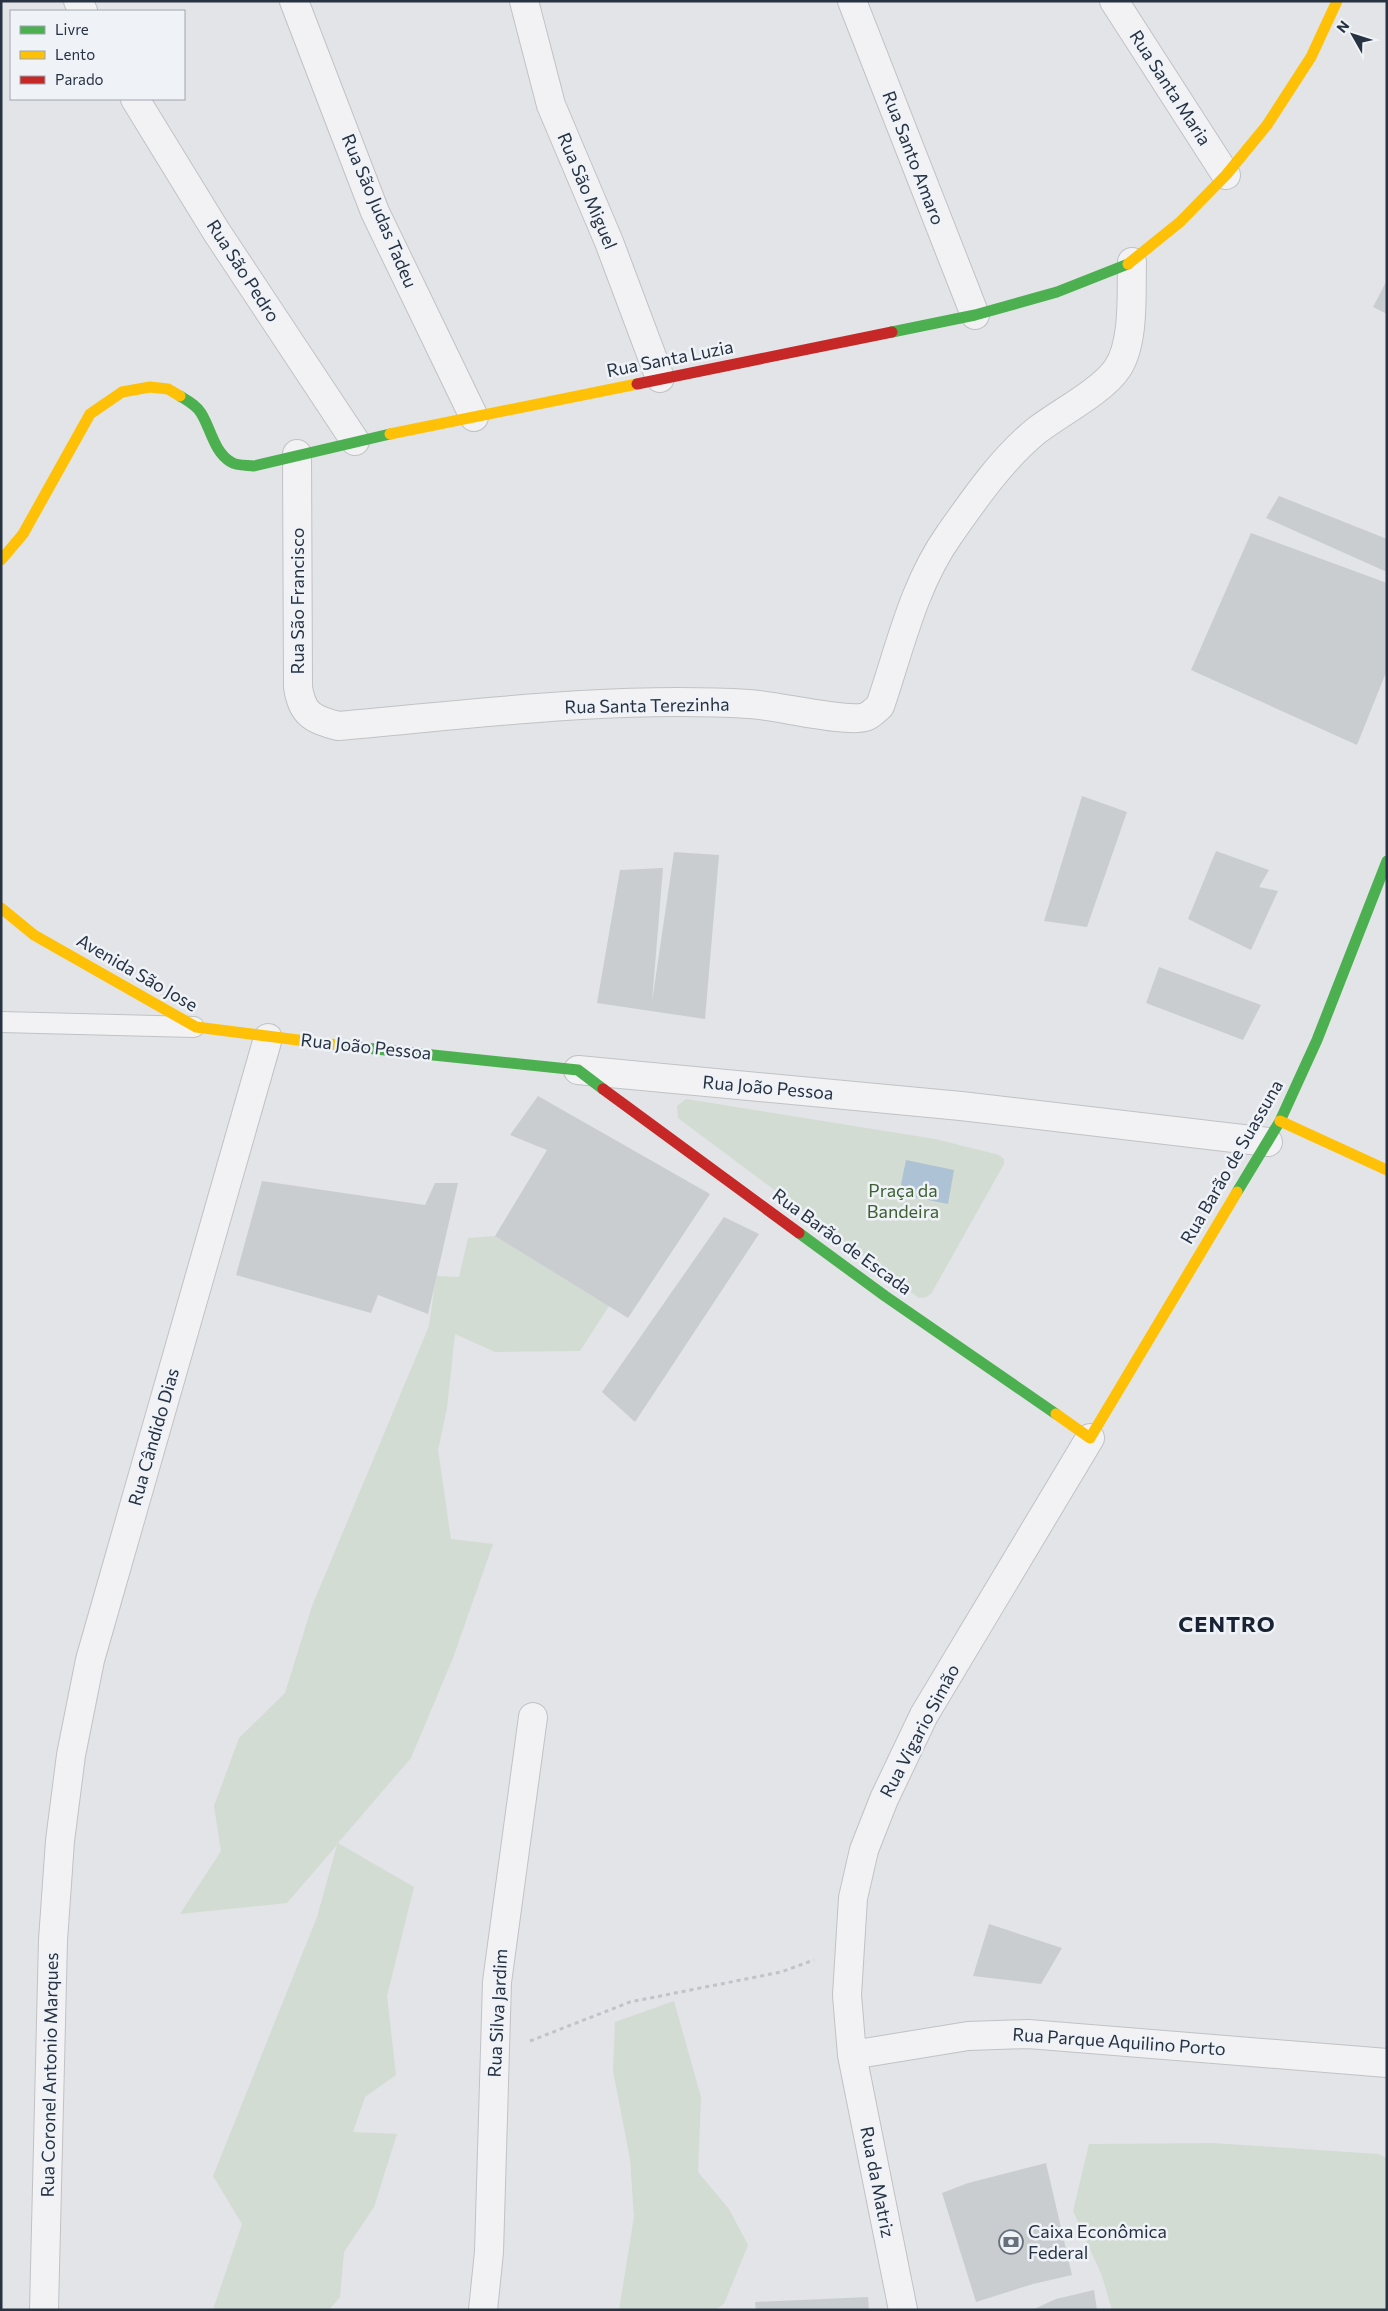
<svg xmlns="http://www.w3.org/2000/svg" width="1388" height="2311" font-family="Commissioner,sans-serif">
	<rect width="100%" height="100%" fill="#e2e4e7"/>
	<path fill="#d3dcd2" d="M686 1099 935 1139 999 1155 1004 1159V1164L931 1294 926 1297 919 1298 678 1118 677 1106Z
		M495 1236 609 1306 580 1351 495 1352 455 1334 447 1408 438 1450 451 1539 493 1544 453 1658 411 1758 338 1843 414 1887 387 1996 396 2075 365 2097 353 2132 397 2134 374 2207 344 2252 340 2297 329 2310H213L242 2224 213 2176 317 1917 337 1845 287 1903 180 1914 221 1851 214 1806 239 1738 285 1693 312 1606 429 1326 436 1276 459 1277 468 1238Z
		M674 2001 701 2097 698 2172 729 2209 748 2245 724 2304 715 2310H619L634 2217 630 2159 613 2071 615 2022Z
		M1213 2143 1378 2154 1387 2158V2310H1112L1102 2276 1073 2211 1089 2144Z"/>
	<path fill="#aec2d5" d="M906 1160 954 1170 948 1204 899 1194Z"/>
	<path fill="#cacdd0" d="M1387 280V314L1373 307Z
		M1279 496 1387 539V572L1266 518Z
		M1251 533 1387 583V670L1357 745 1191 670Z
		M1082 796 1127 812 1087 927 1044 921Z
		M1216 851 1269 870 1259 887 1278 891 1251 950 1188 919Z
		M674 852 719 855 705 1019 597 1003 620 870 663 868 652 1002Z
		M1159 967 1261 1005 1243 1040 1146 1003Z
		M538 1096 710 1194 628 1318 495 1236 547 1150 510 1135Z
		M262 1181 425 1205 435 1183H458L428 1314 378 1295 371 1313 236 1275Z
		M724 1217 759 1234 635 1422 602 1392Z
		M989 1924 1062 1948 1041 1984 973 1976Z
		M1046 2163 1072 2275 1033 2284 976 2302 942 2193 968 2183Z
		M1094 2290 1097 2310H1032L1056 2299Z
		M868 2297 869 2310H756L755 2302Z"/>
	<g fill="none" stroke-linecap="round" stroke-linejoin="round">
		<g stroke="#c0c2c5" stroke-width="22">
			<path id="lane" d="M1 1022 194 1027"/>
		</g>
		<g stroke="#c0c2c5" stroke-width="30">
			<path id="street" d="M78 1 83 11
				M294 1 375 212 474 417
				M524 1 551 105 609 242 660 378
				M852 1 975 315
				M1114 1 1226 175
				M135 99 216 231 355 441
				M297 454 298 687C302 714 312 719 338 726 474 714 612 696 749 704 774 705 846 723 865 717 871 715 875 710 880 706 900 648 913 586 949 535 975 498 1001 460 1036 431 1059 413 1101 392 1117 369 1135 343 1131 293 1132 262
				M578 1070 961 1106 1268 1142
				M852 2055 968 2036 1028 2034 1387 2063
				M44 2310 53 1940 60 1841 71 1755 90 1660 268 1038
				M483 2310 489 2252 497 1982 533 1717
				M903 2310 852 2055 847 1995 853 1898 864 1850 884 1799 924 1715 1090 1438"/>
		</g>
		<path stroke="#c1c3c8" stroke-width="3" stroke-dasharray="4 4" stroke-linecap="butt" d="M530 2041 630 2002 781 1972 814 1960"/>
		<use href="#lane" stroke="#f2f2f4" stroke-width="20"/>
		<use href="#street" stroke="#f2f2f4" stroke-width="28"/>
		<path stroke="#4caf50" stroke-width="11" d="M892 332 975 315 1057 292 1128 264
			M180 396C188 401 196 405 201 413 211 429 214 452 231 462 237 466 247 465 254 466L390 434
			M337 1045 578 1070 603 1089
			M1237 1192 1280 1121 1317 1040 1387 861
			M799 1233 885 1296 1056 1414"/>
		<path stroke="#ffc107" stroke-width="11" d="M1128 264 1180 222 1226 175 1267 125 1311 57 1337 1
			M390 434 637 384
			M1 560 23 534 90 414 122 392 150 387 168 389 180 396
			M1 908 34 935 196 1027 337 1045
			M1280 1121 1387 1170
			M1056 1414 1090 1438 1237 1192"/>
		<path stroke="#c62828" stroke-width="11" d="M637 384 892 332
			M603 1089 799 1233"/>
	</g>
	<defs>
		<g id="bank-ring" transform="scale(1.25)"><circle r="9.5" fill="#eff3f7" stroke="#68707c" stroke-width="1.5"/><path d="M-6-4H6V4H-6ZM0-2.3a2.3 2.3 0 1 0 0 4.6a2.3 2.3 0 1 0 0-4.6Z" fill="#68707c"/></g>
	</defs>
	<g fill-rule="evenodd">
		<use href="#bank-ring" x="1011" y="2242"/>
	</g>
	<g text-anchor="middle" stroke-width="5" stroke-linejoin="round" paint-order="stroke">
		<g font-size="18" fill="#273243" stroke="#eff3f7">
			<text transform="translate(1170 88) rotate(57)" y="6">Rua Santa Maria</text>
			<text transform="translate(913 158) rotate(69)" y="6">Rua Santo Amaro</text>
			<text transform="translate(587 191) rotate(67)" y="6">Rua São Miguel</text>
			<text transform="translate(379 211) rotate(67)" y="6">Rua São Judas Tadeu</text>
			<text transform="translate(243 271) rotate(57)" y="6">Rua São Pedro</text>
			<text transform="translate(670 359) rotate(-11)" y="6">Rua Santa Luzia</text>
			<text transform="translate(298 601) rotate(-90)" y="6">Rua São Francisco</text>
			<text transform="translate(647 706) rotate(-1)" y="6">Rua Santa Terezinha</text>
			<text transform="translate(137 973) rotate(30)" y="6">Avenida São Jose</text>
			<text transform="translate(366 1047) rotate(6)" y="6">Rua João Pessoa</text>
			<text transform="translate(768 1088) rotate(5)" y="6">Rua João Pessoa</text>
			<text transform="translate(1232 1162) rotate(-60)" y="6">Rua Barão de Suassuna</text>
			<text transform="translate(842 1242) rotate(36)" y="6">Rua Barão de Escada</text>
			<text transform="translate(154 1437) rotate(-74)" y="6">Rua Cândido Dias</text>
			<text transform="translate(920 1731) rotate(-62)" y="6">Rua Vigario Simão</text>
			<text transform="translate(498 2013) rotate(-87)" y="6">Rua Silva Jardim</text>
			<text transform="translate(1119 2042) rotate(4)" y="6">Rua Parque Aquilino Porto</text>
			<text transform="translate(50 2075) rotate(-89)" y="6">Rua Coronel Antonio Marques</text>
			<text transform="translate(877 2182) rotate(79)" y="6">Rua da Matriz</text>
		</g>
		<g font-size="18" fill="#3e6033" stroke="#eff3f7">
			<text x="903" y="1197">Praça da<tspan x="903" dy="21">Bandeira</tspan></text>
		</g>
		<g font-size="18" fill="#273243" stroke="#eff3f7" text-anchor="start">
			<text x="1028" y="2238">Caixa Econômica<tspan x="1028" dy="21">Federal</tspan></text>
		</g>
		<g font-size="22" font-weight="bold" letter-spacing="1" fill="#192333" stroke="#eff3f7">
			<text x="1227" y="1632">CENTRO</text>
		</g>
	</g>
	<rect width="1388" height="2311" fill="none" stroke="#273243" stroke-width="5"/>
	<rect x="10" y="10" width="175" height="90" fill="#eff3f7" stroke="#9fa6af"/>
	<rect x="20" y="26" width="25" height="8" fill="#4caf50" stroke="#9fa6af"/>
	<text x="55" y="35" font-size="15" fill="#273243">Livre</text>
	<rect x="20" y="51" width="25" height="8" fill="#ffc107" stroke="#9fa6af"/>
	<text x="55" y="60" font-size="15" fill="#273243">Lento</text>
	<rect x="20" y="76" width="25" height="8" fill="#c62828" stroke="#9fa6af"/>
	<text x="55" y="85" font-size="15" fill="#273243">Parado</text>
	<g transform="translate(1353 35) rotate(309)" stroke="#eff3f7" stroke-width="4" paint-order="stroke">
	<path d="M0-4L9 19L0 12L-9 19Z" fill="#273243"/>
	<text y="-8" font-size="14" font-weight="bold" text-anchor="middle" fill="#273243">N</text>
	</g>
</svg>
